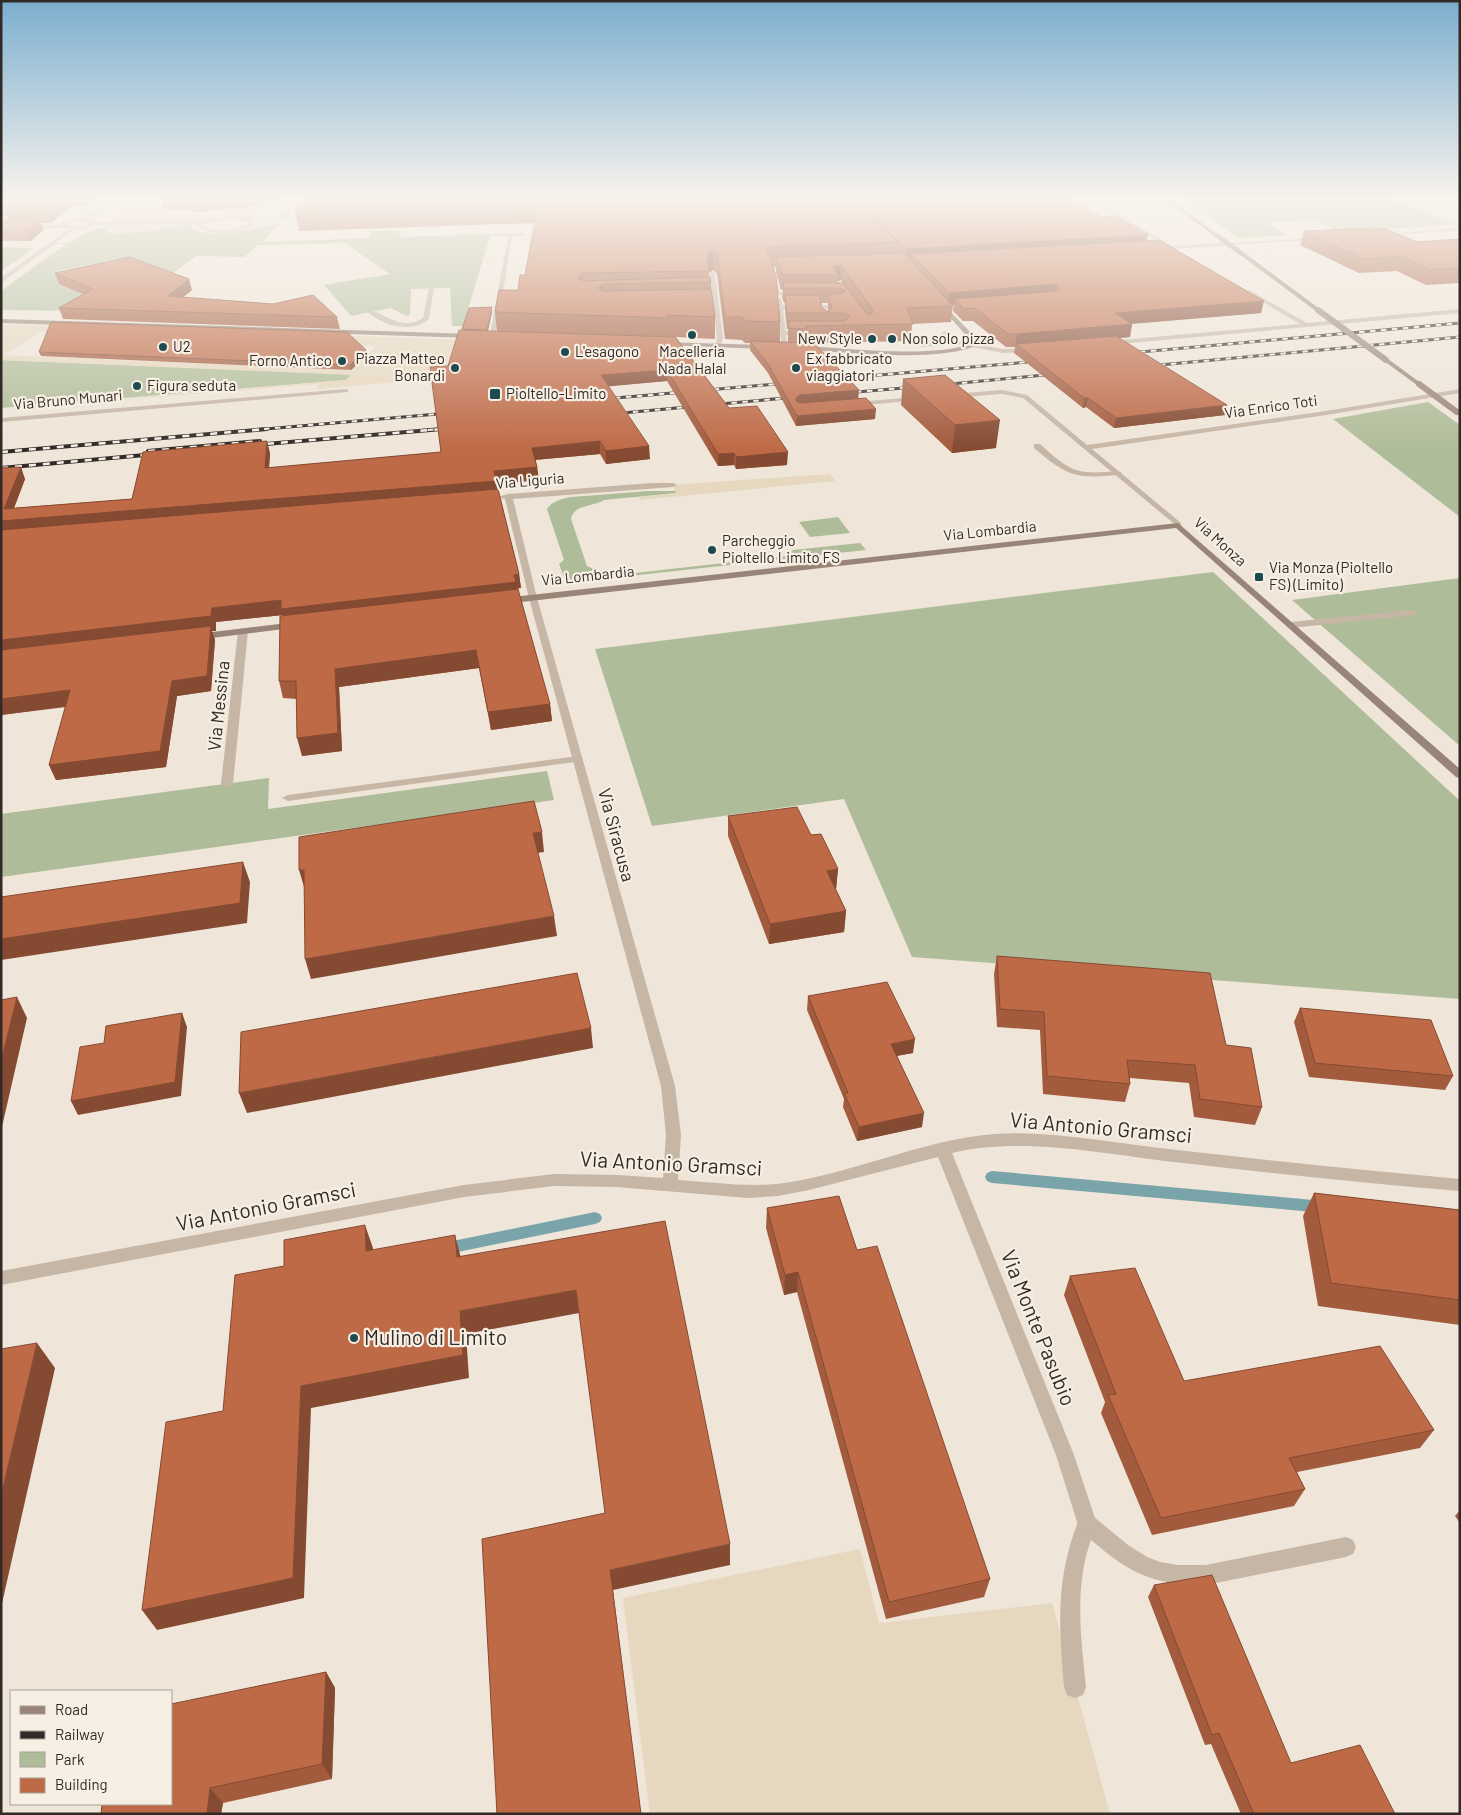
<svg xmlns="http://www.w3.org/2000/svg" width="1461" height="1815" font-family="Barlow,sans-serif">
	<rect width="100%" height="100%" fill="#efe5d8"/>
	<path fill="#afbc99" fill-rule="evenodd" d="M1179 196H1384L1456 224 1343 233 1313 220 1265 223 1288 235 1239 238Z
		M279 224 262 242 369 238 371 231H400L399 237 523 233V236H490L463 326H452L450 288 411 289 410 315 406 316 391 308 351 316 324 285 390 274 345 243 257 245 244 257 196 256 115 316 85 311 1 310V291C24 275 79 230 105 227 118 225 131 233 143 232 160 229 175 225 192 225V228C215 242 254 227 279 224ZM112 260 140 271 74 281 53 272Z
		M1 247 34 248 1 271Z
		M945 331 965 344 920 347Z
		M1 360 352 374 346 380 1 408Z
		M1428 402 1460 425V517L1333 419Z
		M649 491H676L677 493 604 500C593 507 574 504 571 519L587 566C602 574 620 570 635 573L787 556 793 550 860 543 866 550 566 583 559 564 564 560 547 509C552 501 562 499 571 497Z
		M838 517 850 533 810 537 799 522Z
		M1213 572 1460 801V999L912 957 844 799 652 826 595 649Z
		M1460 578V746L1292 600Z
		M547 771 554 800 1 877V814L269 778 268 809Z"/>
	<path fill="#e6d7bf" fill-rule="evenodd" d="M132 197 144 199 169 198 149 207V210L159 214H203L206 216H216L243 212 270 215 216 218 192 225H175L130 233 115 234 107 232 106 230 111 227H104L121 210 120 204Z
		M1 325 75 326 522 342 462 376 318 389 317 384 1 410 346 380 352 375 1 360ZM41 332 374 346 375 347 351 370 263 362 258 366 175 362 165 358 160 362 4 355Z
		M830 474 835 481 640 500 639 497 676 493 673 485Z
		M860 1549 879 1623 1052 1603 1110 1814H650L623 1598Z"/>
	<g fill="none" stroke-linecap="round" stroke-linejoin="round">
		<path fill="#79a5aa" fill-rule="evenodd" d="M992 1171 1324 1201 1329 1203 1331 1207 1329 1211 1324 1213 992 1183 987 1181 985 1177 987 1173Z
			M595 1212 600 1214 602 1218 600 1222 595 1224 443 1255 438 1253 436 1249 438 1245 443 1243Z"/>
		<path fill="#c6b6a5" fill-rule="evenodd" d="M301 196H306L282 219H278Z
			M147 242 149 244H50L52 243Z
			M770 266H795L793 269H773L780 292H800L802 295H776L767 268Z
			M429 287 434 288 429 319C412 334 383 326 368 312 379 307 399 334 423 318Z
			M777 298H781L783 305H839L842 307 839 309H783L786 331H805L808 333 805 335H786L787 341 784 343 781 341Z
			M1034 444H1040C1071 472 1076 475 1118 471L1122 473 1118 475C1075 479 1067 476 1034 448Z
			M1412 610 1417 613 1415 615 1291 628 1286 625 1291 622Z
			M578 756 583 759 582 761 288 801 282 798 288 795Z
			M1087 1514 1094 1517 1128 1545 1147 1557 1160 1562 1177 1565H1206L1346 1537 1353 1540 1356 1547 1353 1554 1346 1557 1206 1585C1153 1585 1131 1574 1091 1540 1074 1587 1081 1639 1086 1687L1083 1695 1075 1698 1067 1695 1064 1687C1059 1624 1055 1577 1080 1517Z"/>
		<path fill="#c6b6a5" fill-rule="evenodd" d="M117 196H122L86 219 98 222 209 220 228 217H315L249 219 255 223C242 235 211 237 197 226L202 223 94 225 82 229H75L1 283V278L70 228H8L2 226 5 220 1 219V216L10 219 8 226 60 225 62 222 79 219ZM228 219 243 220 250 223C237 231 216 233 202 226L207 223ZM80 221 92 223 82 227 65 225Z
			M1083 196H1088L1172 246 1317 238 1319 239 1155 250 1153 247 1166 246Z
			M1445 196 1460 198V201L1445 197Z
			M1460 228V230L1379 236 1377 235Z
			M510 236 512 237 496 334 490 339 487 337 490 334 508 237Z
			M712 272 715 274 723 338 721 345 718 347 715 345 717 338 709 274Z
			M1249 290 1307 323 1460 309V313L1109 345 1106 343 1109 341 1300 324 1247 293Z
			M974 344 1003 349 1031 348 1034 350 1031 352 1003 353 972 347Z
			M346 389 348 390V392L1 422V418Z
			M1460 389V393L1326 415 1092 449 1181 523V527H1178L1023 398 1002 394 952 398 949 396 952 394 1002 390 1027 395 1087 445 1326 411Z
			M917 397 920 399 919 400 855 406 852 404 855 402Z
			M652 483H673L677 485 673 487 513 499 537 598 675 1086 681 1135 678 1180C711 1182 744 1187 777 1184 851 1175 920 1140 994 1134 1048 1130 1113 1143 1168 1149 1265 1160 1362 1170 1460 1179V1191C1364 1183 1269 1173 1174 1162 1105 1154 1020 1136 952 1153L1074 1455 1097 1524 1094 1531 1087 1534 1080 1531 1056 1455 938 1157 809 1190 778 1196 748 1198 617 1187 554 1186 464 1197 1 1285V1271L464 1185 554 1174 617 1175 663 1178 666 1135 661 1086 529 598 505 499 498 497 508 494Z
			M243 628 248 631 233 784 227 787 221 784 238 631Z"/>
		<path fill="#998577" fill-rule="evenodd" d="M1161 196H1166L1218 235 1214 236Z
			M1239 252H1243L1320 309V311H1316L1239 254Z
			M940 301 975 337 978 345C935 363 851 352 803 350L800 348 803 346C847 348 934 359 973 343L938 304Z
			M1 319 473 334 476 336 473 338 1 323Z
			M661 342 766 345 769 347 766 349 663 345Z
			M1384 359H1388L1422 384 1417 385 1384 361Z
			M1178 523 1460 769V778L1456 777 1176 528 504 604 499 601 504 598Z
			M296 622 301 625 299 627 196 640 191 637 196 634Z"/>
		<g stroke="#322a26" stroke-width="3">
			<path id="rail-far1" d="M1129 353 1460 323
				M1149 366 1460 337
				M833 379 1040 361
				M940 385 1055 374
				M845 393 915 387
				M604 399 788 383
				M611 414 796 397
				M253 430 449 413
				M428 430 452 428"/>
		</g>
		<g stroke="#322a26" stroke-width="4">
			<path id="rail" d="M253 445 442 429
				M148 451 260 441
				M1 452 267 429
				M1 468 156 454"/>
		</g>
		<use href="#rail-far1" stroke="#f7efe3" stroke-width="2" stroke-dasharray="5.5" stroke-linecap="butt"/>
		<use href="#rail" stroke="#f7efe3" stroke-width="2.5" stroke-dasharray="7" stroke-linecap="butt"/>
		<path stroke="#998577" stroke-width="5" d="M1216 235 1241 253"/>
		<path stroke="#998577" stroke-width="6" d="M1318 310 1386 360
			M1419 384 1457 412"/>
	</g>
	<path fill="#a35b3d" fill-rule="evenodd" d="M1 196H102L87 205 71 206 51 223H41L43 230 31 241H1V218L2 219 5 220H9L8 217 1 215Z
		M160 196H287L250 207 233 209 231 207 202 212 163 209Z
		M307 196 1101 217 1147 241 1261 313 1132 324 1130 337 1119 338 1225 415 1114 428 1086 407 1083 408 1014 353 1015 347H1006L973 321H963L953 311 954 305H952L953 306 951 322 912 324 911 341 807 343 858 398 875 419 796 426 768 373 750 350V343H745L742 340 725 339 717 274 713 270 709 273V277L711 282V289L715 317V339L676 337 729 408 787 465 736 469 734 465 718 466 667 381 608 386 650 459 606 464 600 454 535 460 537 467 539 480 497 484V489L519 574 521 588 517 589 550 704 552 721 491 730 479 668 339 687 342 751 302 756 297 699 283 698 279 681 283 615 216 622V631H212L215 640 211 691 177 696 166 767 56 780 49 765 66 707 1 715V468L25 479 14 508 132 499 270 453 269 468 441 452 448 366 462 329 492 312 488 331H497L495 312 518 290 525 275 535 223 299 231 295 212 305 201ZM776 266V272L781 290H783L782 297 784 303H785V311L787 329H788V342H780V322L773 267ZM841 280 842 283 838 282V281ZM821 303H828V311L822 308Z
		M1304 231 1417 242 1460 239V283L1426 285 1397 271 1359 273 1300 245Z
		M55 273 192 290 183 297 273 304 337 317 340 329 63 319 59 308 83 294 59 284Z
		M39 352 367 355 351 370 41 356Z
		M903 379 996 448 952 453 901 405Z
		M728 816 811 835 838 869 836 889H835L846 911 844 932 769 944 728 836Z
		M997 956 1226 1045 1262 1107 1255 1125 1194 1117 1189 1083 1130 1078V1084L1125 1102 1043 1094 1040 1030 997 1027 994 974Z
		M808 996 913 1053 897 1056 922 1127 857 1141 843 1107 844 1099 807 1010Z
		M1300 1008 1453 1076 1445 1090 1309 1077 1294 1022Z
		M1314 1193 1460 1210V1325L1318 1306 1303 1216Z
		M767 1208 857 1250 990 1579 984 1597 886 1619 797 1292 784 1295 766 1228Z
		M1070 1276 1184 1381 1434 1430 1420 1448 1297 1472 1305 1489 1294 1506 1152 1535 1101 1413 1105 1402 1064 1295Z
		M1460 1510V1523L1455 1516Z
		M1154 1585 1291 1763 1395 1814H1241L1211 1744 1205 1745 1148 1597Z
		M326 1672 335 1688 332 1779 223 1803 221 1814H101Z"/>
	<path fill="#854a32" d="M80 196H102L87 205 71 206 51 223 48 214 68 197Z
		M254 196H287L250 207 233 209 231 200Z
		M229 198 231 207 202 212 200 203Z
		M40 220 43 230 31 241 28 231Z
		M1148 235 1146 245 911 254V259L905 260 906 249Z
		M713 250V270L709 273 707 254Z
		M841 265V280L838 281V275L833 267Z
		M582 273 584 294 578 278Z
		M189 279 192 290 171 307 168 296Z
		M603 284 604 305 598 288Z
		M1056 284 1054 296 955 299 954 305 948 306 949 293Z
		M1264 301 1261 313 1112 325 1115 313Z
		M492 307V312L487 334V330Z
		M1132 324 1130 337 1019 347 1016 344 1015 347 1017 334Z
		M366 350 367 355 351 370 350 365Z
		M667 370V381L602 387 601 375Z
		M859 390 858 400 795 408 796 398 800 395Z
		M1084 398H1088L1086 407 1083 408Z
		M1227 405 1225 415 1114 428 1116 418Z
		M876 409 875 419 796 426 797 416Z
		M1000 420 996 448 952 453 955 425Z
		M267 441 270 453 268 481 265 468Z
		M600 441V454L533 460 532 448Z
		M649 446 650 459 606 464V451Z
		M788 452 787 465 736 469V457Z
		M734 453V465L718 466V454Z
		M21 467 25 479 9 521 537 467 539 480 497 484 498 494 1 535V521L4 509Z
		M519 574 521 588H517L518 596 283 615 216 622V631H212L215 640 211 691 177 696 166 767 56 780 49 765 172 681 1 655V640L212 608Z
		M476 650 479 668 339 687 342 751 302 756 297 738 335 669Z
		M70 690 76 705 1 715V699Z
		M550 704 552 721 491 730 488 712Z
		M542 832 544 852 536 853 533 833Z
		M243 862 250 882 247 923 1 960V939Z
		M838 869 836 889 826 891 827 871Z
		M299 870H304L305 890Z
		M846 911 844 932 769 944 770 924Z
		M554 916 557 936 311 979 305 959Z
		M17 997 27 1018 1 1131V1061Z
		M182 1013 187 1027 181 1096 78 1115 71 1101Z
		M591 1028 593 1048 247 1113 239 1093Z
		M915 1039 913 1053 889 1057 891 1044Z
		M924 1113 922 1127 857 1141 859 1127Z
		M365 1225 373 1248 374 1274 366 1251Z
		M455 1235 461 1258 457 1257Z
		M798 1272 797 1292 784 1295 785 1275Z
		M576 1290 579 1313 466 1334 469 1378 311 1408 304 1598 157 1630 142 1610 301 1386 460 1311Z
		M37 1343 55 1368 1 1608V1496Z
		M730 1544V1565L613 1590 641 1814 610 1570Z
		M326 1672 335 1688 332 1779 322 1764Z
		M210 1788 223 1803 221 1814H207Z"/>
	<path fill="#be6a47" stroke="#854a32" d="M1 196H80L68 197 48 214H7L8 209 1 206Z
		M160 196H254L248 198 231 200 229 198 200 203 160 199Z
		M307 196H502L305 201Z
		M502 196H853L898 242 766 247 776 276 780 322 745 321 742 317H725L717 254 713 250 707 254 709 271 582 273 578 278 583 281 710 277 711 282 603 284 598 288 603 291 711 289 715 317 667 315 670 318 495 312 499 290H518L520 275H525L538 205 295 212 300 201Z
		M853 196H1066L1101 217 1115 216 1148 235 906 249Z
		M1 219 5 220H40L28 231H1Z
		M1377 228 1386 229 1417 242 1460 239V268L1431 270 1402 256 1364 259 1304 231Z
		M1159 240 1264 301 1115 313 1132 324 1017 334H1008L975 308 964 309 955 299 1058 291 1060 289 1056 284 949 293 911 254Z
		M904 253 953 306 907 308 913 324 805 326 807 329 789 328 788 321H845L850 316 845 313H787L785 295H819L822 308 828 312 832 308 828 295 843 293 845 291 840 288H784L783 282 843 283 867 314 872 313 873 310 841 265 833 267 838 275H782L776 257Z
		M130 257 189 279 168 296 273 304 313 295 337 317 59 308 93 289 55 273Z
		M492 307 487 330 462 329 469 308Z
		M51 322 347 332 366 350 350 365 39 352Z
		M459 330 675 337 729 408 757 406 788 452 736 457 734 453 718 454 667 370 601 375 649 446 606 451 600 441 532 448 537 467 494 471 496 481 1 521V468L21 467 4 509 132 499 143 452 267 441 265 468 441 452 430 367 448 366Z
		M1116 336 1227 405 1116 418 1088 398H1084L1016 344Z
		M750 341 814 343 859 390 800 395 796 398V401L801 403 866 398 876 409 797 416 768 364Z
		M945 375 1000 420 955 425 903 379Z
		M498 489 519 574 514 575 516 582 281 609V600L212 608 211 616 1 640V530Z
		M518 589 550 704 488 712 476 650 335 669 338 733 297 738 296 681H279L280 616Z
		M211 626 207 676 172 681 160 751 49 765 70 690 1 699V650Z
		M534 801 542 832 533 833 554 916 305 959 304 870H299V837Z
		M797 807 811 835 821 834 838 869 827 871 846 911 770 924 728 816Z
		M243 862 240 903 1 939V897Z
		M997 956 1210 973 1226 1045 1251 1048 1262 1107 1200 1099 1195 1065 1127 1060 1130 1084 1047 1076 1044 1012 1000 1009Z
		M577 973 591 1028 239 1093 241 1032Z
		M887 982 915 1039 891 1044 924 1113 859 1127 844 1093H848L808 996Z
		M17 997 1 1061V1000Z
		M1300 1008 1431 1020 1453 1076 1315 1063Z
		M182 1013 175 1082 71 1101 80 1047 104 1043 106 1026Z
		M1314 1193 1460 1210V1300L1331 1283Z
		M839 1196 857 1250 877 1246 990 1579 889 1602 798 1272 785 1275 767 1208Z
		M665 1221 730 1544 610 1570 641 1814H497L482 1539 605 1513 576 1290 460 1311 463 1355 301 1386 293 1578 142 1610 166 1422 223 1411 235 1275 284 1266V1240L365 1225 366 1251 455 1235 457 1257Z
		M1135 1268 1184 1381 1380 1346 1434 1430 1289 1458 1305 1489 1161 1518 1108 1395 1116 1394 1070 1276Z
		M37 1343 1 1496V1349Z
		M1212 1575 1291 1763 1360 1745 1395 1814H1254L1219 1733 1212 1735 1154 1585Z
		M326 1672 322 1764 210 1788 207 1814H101L102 1804H171V1704Z"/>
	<linearGradient id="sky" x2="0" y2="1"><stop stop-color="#7baecf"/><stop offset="0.44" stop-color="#f8f3ed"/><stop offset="1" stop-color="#f8f3ed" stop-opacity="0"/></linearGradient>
	<rect width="1461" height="450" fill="url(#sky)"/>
	<g fill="#1e4a50" stroke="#f7efe3" stroke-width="2">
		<circle cx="692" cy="335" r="5"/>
		<circle cx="872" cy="339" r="5"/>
		<circle cx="892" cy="339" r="5"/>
		<circle cx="163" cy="347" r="5"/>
		<circle cx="565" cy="352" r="5"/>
		<circle cx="342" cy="361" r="5"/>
		<circle cx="455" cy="368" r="5"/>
		<circle cx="796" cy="368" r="5"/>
		<circle cx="137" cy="386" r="5"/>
		<rect x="489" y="388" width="12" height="12" rx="2.5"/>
		<circle cx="712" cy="550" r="5"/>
		<rect x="1254" y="572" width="10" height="10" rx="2.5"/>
		<circle cx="354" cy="1338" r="5"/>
	</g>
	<g text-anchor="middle" stroke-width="4.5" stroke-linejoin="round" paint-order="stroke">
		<g font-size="15" fill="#322a26" stroke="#f7efe3" text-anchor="start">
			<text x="862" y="344" text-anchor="end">New Style</text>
			<text x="902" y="344">Non solo pizza</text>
			<text x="173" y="352">U2</text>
			<text x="575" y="357">L'esagono</text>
			<text x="692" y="357" text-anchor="middle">Macelleria<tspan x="692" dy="17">Nada Halal</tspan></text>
			<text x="445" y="364" text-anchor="end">Piazza Matteo<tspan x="445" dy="17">Bonardi</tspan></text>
			<text x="806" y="364">Ex fabbricato<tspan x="806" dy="17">viaggiatori</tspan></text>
			<text x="332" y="366" text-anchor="end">Forno Antico</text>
			<text x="147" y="391">Figura seduta</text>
			<text x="506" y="399">Pioltello-Limito</text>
			<text x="722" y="546">Parcheggio<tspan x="722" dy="17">Pioltello Limito FS</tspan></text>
			<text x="1269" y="573">Via Monza (Pioltello<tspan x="1269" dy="17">FS) (Limito)</tspan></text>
		</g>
		<g font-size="15" fill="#322a26" stroke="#f7efe3">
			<text transform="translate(68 400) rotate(-5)" y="5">Via Bruno Munari</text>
			<text transform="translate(1271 407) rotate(-8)" y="5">Via Enrico Toti</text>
			<text transform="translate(530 481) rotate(-5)" y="5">Via Liguria</text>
			<text transform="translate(990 531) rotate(-6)" y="5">Via Lombardia</text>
			<text transform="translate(1220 542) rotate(42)" y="5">Via Monza</text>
			<text transform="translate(588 576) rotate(-6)" y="5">Via Lombardia</text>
		</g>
		<g font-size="18" fill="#322a26" stroke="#f7efe3">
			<text transform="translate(219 706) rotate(-84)" y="6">Via Messina</text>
			<text transform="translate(616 835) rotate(75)" y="6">Via Siracusa</text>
		</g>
		<g font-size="21" fill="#322a26" stroke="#f7efe3">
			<text transform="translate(1101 1128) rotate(5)" y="7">Via Antonio Gramsci</text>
			<text transform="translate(671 1164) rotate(3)" y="7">Via Antonio Gramsci</text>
			<text transform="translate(266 1207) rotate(-11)" y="7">Via Antonio Gramsci</text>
			<text transform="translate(1038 1328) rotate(68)" y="7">Via Monte Pasubio</text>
		</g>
		<g font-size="21" fill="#322a26" stroke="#f7efe3" text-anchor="start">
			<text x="364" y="1345">Mulino di Limito</text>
		</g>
	</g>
	<rect width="1461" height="1815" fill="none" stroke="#322a26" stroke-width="5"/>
	<rect x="10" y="1690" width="162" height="115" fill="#f7efe3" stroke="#a8a097"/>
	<rect x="20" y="1706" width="25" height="8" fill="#998577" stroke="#a8a097"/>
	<text x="55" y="1715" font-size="15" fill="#322a26">Road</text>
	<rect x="20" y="1731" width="25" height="8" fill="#322a26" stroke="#a8a097"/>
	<text x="55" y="1740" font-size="15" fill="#322a26">Railway</text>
	<rect x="20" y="1752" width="25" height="15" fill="#afbc99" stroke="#a8a097"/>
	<text x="55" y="1765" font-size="15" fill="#322a26">Park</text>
	<rect x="20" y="1778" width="25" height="15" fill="#be6a47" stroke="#a8a097"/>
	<text x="55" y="1790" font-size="15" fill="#322a26">Building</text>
</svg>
